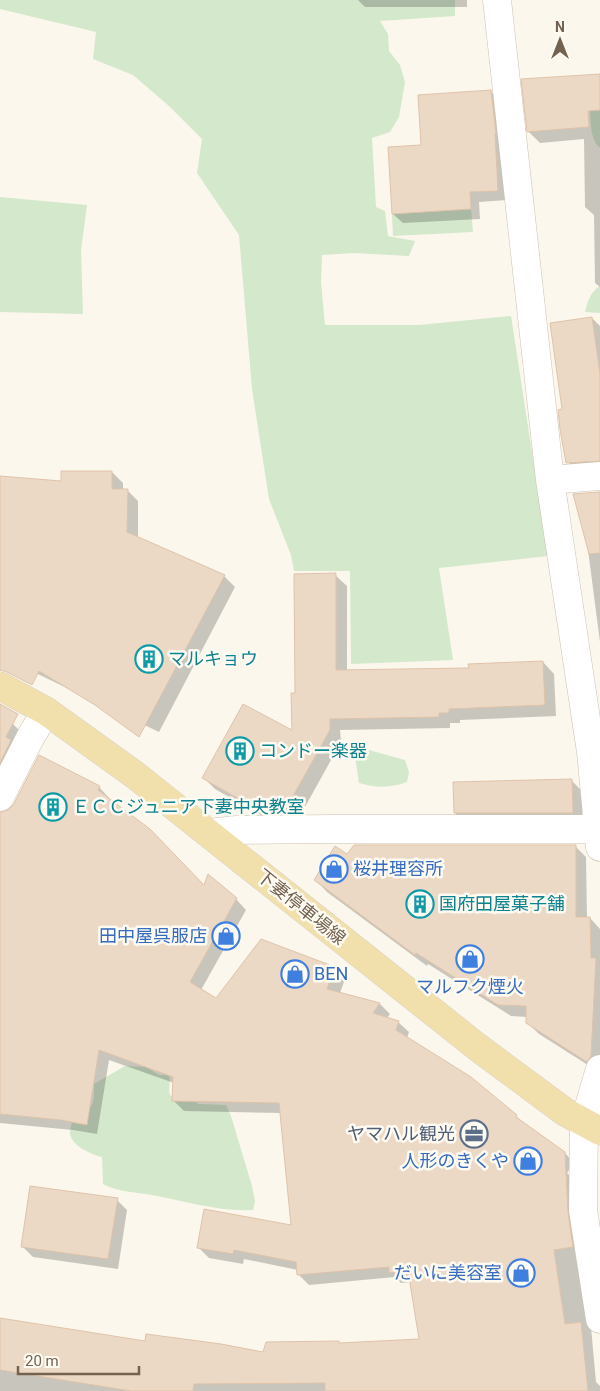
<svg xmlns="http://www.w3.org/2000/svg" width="600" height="1391" font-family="Roboto,'Noto Sans JP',sans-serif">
	<rect width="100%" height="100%" fill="#fbf7ec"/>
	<path fill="#d4e8cc" d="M0 0H455V16L380 21 388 34 389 51 400 65 405 82 399 117 390 132 372 138 376 207 385 211 388 236 415 241 409 256 354 253 322 255 321 282 325 325H419L511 316 548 556 439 568 453 660 351 664 350 571H294L291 555 269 499 252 389 239 235 197 173 202 139 169 106 133 75 93 59 96 32 0 9Z
		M600 110V148C590 139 591 123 590 111Z
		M0 197 87 205 81 250 83 314 0 312Z
		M471 209 473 232 393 236 392 214Z
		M600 286V313L585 312C588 301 590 292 600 286Z
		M369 750 405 760 409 772 407 782C391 788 376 788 359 783L355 756Z
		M125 1066 146 1067 159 1075H169C171 1082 168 1088 170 1095L177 1099H188L199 1104 226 1105 231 1116 252 1186 255 1201 253 1210C219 1212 185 1201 152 1195 135 1192 118 1192 103 1184L102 1157C91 1154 73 1147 70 1134 70 1130 71 1126 72 1122 91 1110 95 1107 94 1084Z"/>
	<path fill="#0003" d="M358 0H467V7H365Z
		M600 74V287L595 283 594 215 585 207 584 139 540 143 528 131Z
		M491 92 501 101 507 200 479 202 480 219 403 223 393 214 422 146Z
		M592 318 600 326V470L577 472 568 462 563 410Z
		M112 472 123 483V490H127L138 501V538L224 576 235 587 159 732 0 656V478L62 482Z
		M600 493V642L588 550Z
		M335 575 347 586V672L470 669 543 662 554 674 556 716 460 720V723H450V728L340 730 341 742 295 825H278L215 789 204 778 293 732 297 694Z
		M0 718 13 724 23 734 0 793Z
		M571 780 582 791V823H465L455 813Z
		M99 787 109 798 108 800 204 887 236 899 246 910 201 990 216 1000 261 940 335 968 345 979 340 993 380 1004 390 1014 387 1018 398 1022 409 1032 407 1038 516 1116 526 1126 564 1152 574 1163 567 1173 578 1184 596 1382 600 1386V1391H0V1320L146 1342 263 1353 339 1342 341 1344 420 1340 411 1282 401 1283 395 1277 309 1285 299 1275 298 1270 244 1259 243 1264 209 1258 199 1248 293 1227 282 1113 184 1111 174 1101V1083L109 1060 97 1134 73 1130 0 1123V814Z
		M575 846 586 857 587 918H590L600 929V1070L599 1072 539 1034 527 1022V1017L511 1016 428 964 427 966 327 892 316 880 347 856Z
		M117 1200 127 1210 118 1269 33 1257 22 1246Z"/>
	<path fill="#ecd9c5" stroke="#dfc3a9" d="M600 74V110L588 111 589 127 527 132 521 79Z
		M491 90 496 134H495L498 191 470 192 471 209 392 214 388 147 421 145 418 95Z
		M592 317 600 374V461L566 463 560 429 558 410 562 409 550 323Z
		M61 471H112V489H128L127 532 225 575 139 737 95 705 39 671 32 685 7 672 0 670V476L61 481Z
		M600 492V553L589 554 573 494Z
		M336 573V670L469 668 468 664 543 661 545 705 449 709V713H439V717L330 719V730L283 814H266L202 778 243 704 292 730 291 693H295L294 574Z
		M0 704 18 714 6 737 11 740 0 763Z
		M39 755 100 786 98 790 150 829 204 885 208 874 237 898 190 982 216 998 261 939 335 967 327 989 380 1003 373 1013 399 1021 396 1030 471 1077 517 1115 516 1117 565 1152 568 1212 573 1247 554 1250 565 1324 581 1322 588 1391H325V1383L194 1384 193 1391H131L0 1370V1318L145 1341 146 1334 221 1344 263 1352 266 1342 339 1341V1343L419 1339 408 1271 389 1273V1267L297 1275 296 1262 234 1250 233 1254 197 1248 204 1209 291 1225 279 1103 172 1101 173 1077 99 1050 87 1125 61 1120 0 1114V812L8 810 14 804Z
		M572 779 573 813H454L453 782Z
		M354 845H576V917H590L591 958H596L591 1056 587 1062 526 1023V1006L498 1005 416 953 415 955 314 880 335 846 347 854Z
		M30 1186 118 1198 108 1259 21 1247Z"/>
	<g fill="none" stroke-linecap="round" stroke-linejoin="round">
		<g stroke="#cdc1b3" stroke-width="29">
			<path id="minor" d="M497 0 550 480 591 752 600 847
				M550 480 600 476
				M0 797 30 738 46 711
				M209 833 237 830 334 829H599
				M600 1069 584 1123 583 1210 600 1319"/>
		</g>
		<g stroke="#d8d3ce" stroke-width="29">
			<path id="major" d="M0 686 46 711 135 775 476 1046 565 1112 600 1131"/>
		</g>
		<use href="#minor" stroke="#fff" stroke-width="28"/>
		<use href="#major" stroke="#f2e0ac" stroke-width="28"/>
	</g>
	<defs>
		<g id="building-ring" transform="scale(1.4375)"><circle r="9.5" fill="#fefbf3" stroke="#0f9aa8" stroke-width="1.5"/><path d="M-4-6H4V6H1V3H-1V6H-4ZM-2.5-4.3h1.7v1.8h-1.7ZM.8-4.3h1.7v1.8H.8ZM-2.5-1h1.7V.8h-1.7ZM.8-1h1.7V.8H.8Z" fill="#0f9aa8"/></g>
		<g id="shop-ring" transform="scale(1.4375)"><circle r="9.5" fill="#fefbf3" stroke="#3f7fe0" stroke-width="1.5"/><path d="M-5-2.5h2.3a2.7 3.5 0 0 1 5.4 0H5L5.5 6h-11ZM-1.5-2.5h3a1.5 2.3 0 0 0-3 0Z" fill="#3f7fe0"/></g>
		<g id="office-ring" transform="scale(1.4375)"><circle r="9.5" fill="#fefbf3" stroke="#5c6f8a" stroke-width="1.5"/><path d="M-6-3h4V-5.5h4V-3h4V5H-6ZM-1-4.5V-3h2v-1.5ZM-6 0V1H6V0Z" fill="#5c6f8a"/></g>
	</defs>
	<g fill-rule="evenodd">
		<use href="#building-ring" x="149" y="659"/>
		<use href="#building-ring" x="240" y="751"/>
		<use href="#building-ring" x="53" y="807"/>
		<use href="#shop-ring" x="334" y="869"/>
		<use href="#building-ring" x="420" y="904"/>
		<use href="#shop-ring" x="226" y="936"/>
		<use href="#shop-ring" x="470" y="959"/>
		<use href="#shop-ring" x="295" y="974"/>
		<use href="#office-ring" x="474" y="1134"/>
		<use href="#shop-ring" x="528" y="1161"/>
		<use href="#shop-ring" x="521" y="1273"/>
	</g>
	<g text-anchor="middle" stroke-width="5" stroke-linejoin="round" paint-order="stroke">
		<g font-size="18" fill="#0d838f" stroke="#fefbf3" text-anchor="start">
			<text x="168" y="665">マルキョウ</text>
			<text x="259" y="757">コンドー楽器</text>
			<text x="72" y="813">ＥＣＣジュニア下妻中央教室</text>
			<text x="439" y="910">国府田屋菓子舗</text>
		</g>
		<g font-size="18" fill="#366cbe" stroke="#fefbf3" text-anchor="end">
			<text x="353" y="875" text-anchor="start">桜井理容所</text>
			<text x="207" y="942">田中屋呉服店</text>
			<text x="314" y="980" text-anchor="start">BEN</text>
			<text x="470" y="993" text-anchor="middle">マルフク煙火</text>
			<text x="509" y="1167">人形のきくや</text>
			<text x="502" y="1279">だいに美容室</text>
		</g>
		<g font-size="18" fill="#746251" stroke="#fefbf3">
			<text transform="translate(301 907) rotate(39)" y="6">下妻停車場線</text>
		</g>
		<g font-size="18" fill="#4e5e75" stroke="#fefbf3" text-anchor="end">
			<text x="455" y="1140">ヤマハル観光</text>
		</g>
	</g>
	<g transform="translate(560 40)" stroke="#fefbf3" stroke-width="4" paint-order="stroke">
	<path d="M0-4L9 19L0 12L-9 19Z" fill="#746251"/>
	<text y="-8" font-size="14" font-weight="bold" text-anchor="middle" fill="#746251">N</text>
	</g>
	<path d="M18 1366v8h121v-8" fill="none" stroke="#746251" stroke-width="2.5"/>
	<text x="25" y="1366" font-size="15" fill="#746251" stroke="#fefbf3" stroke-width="4" paint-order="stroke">20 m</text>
</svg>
